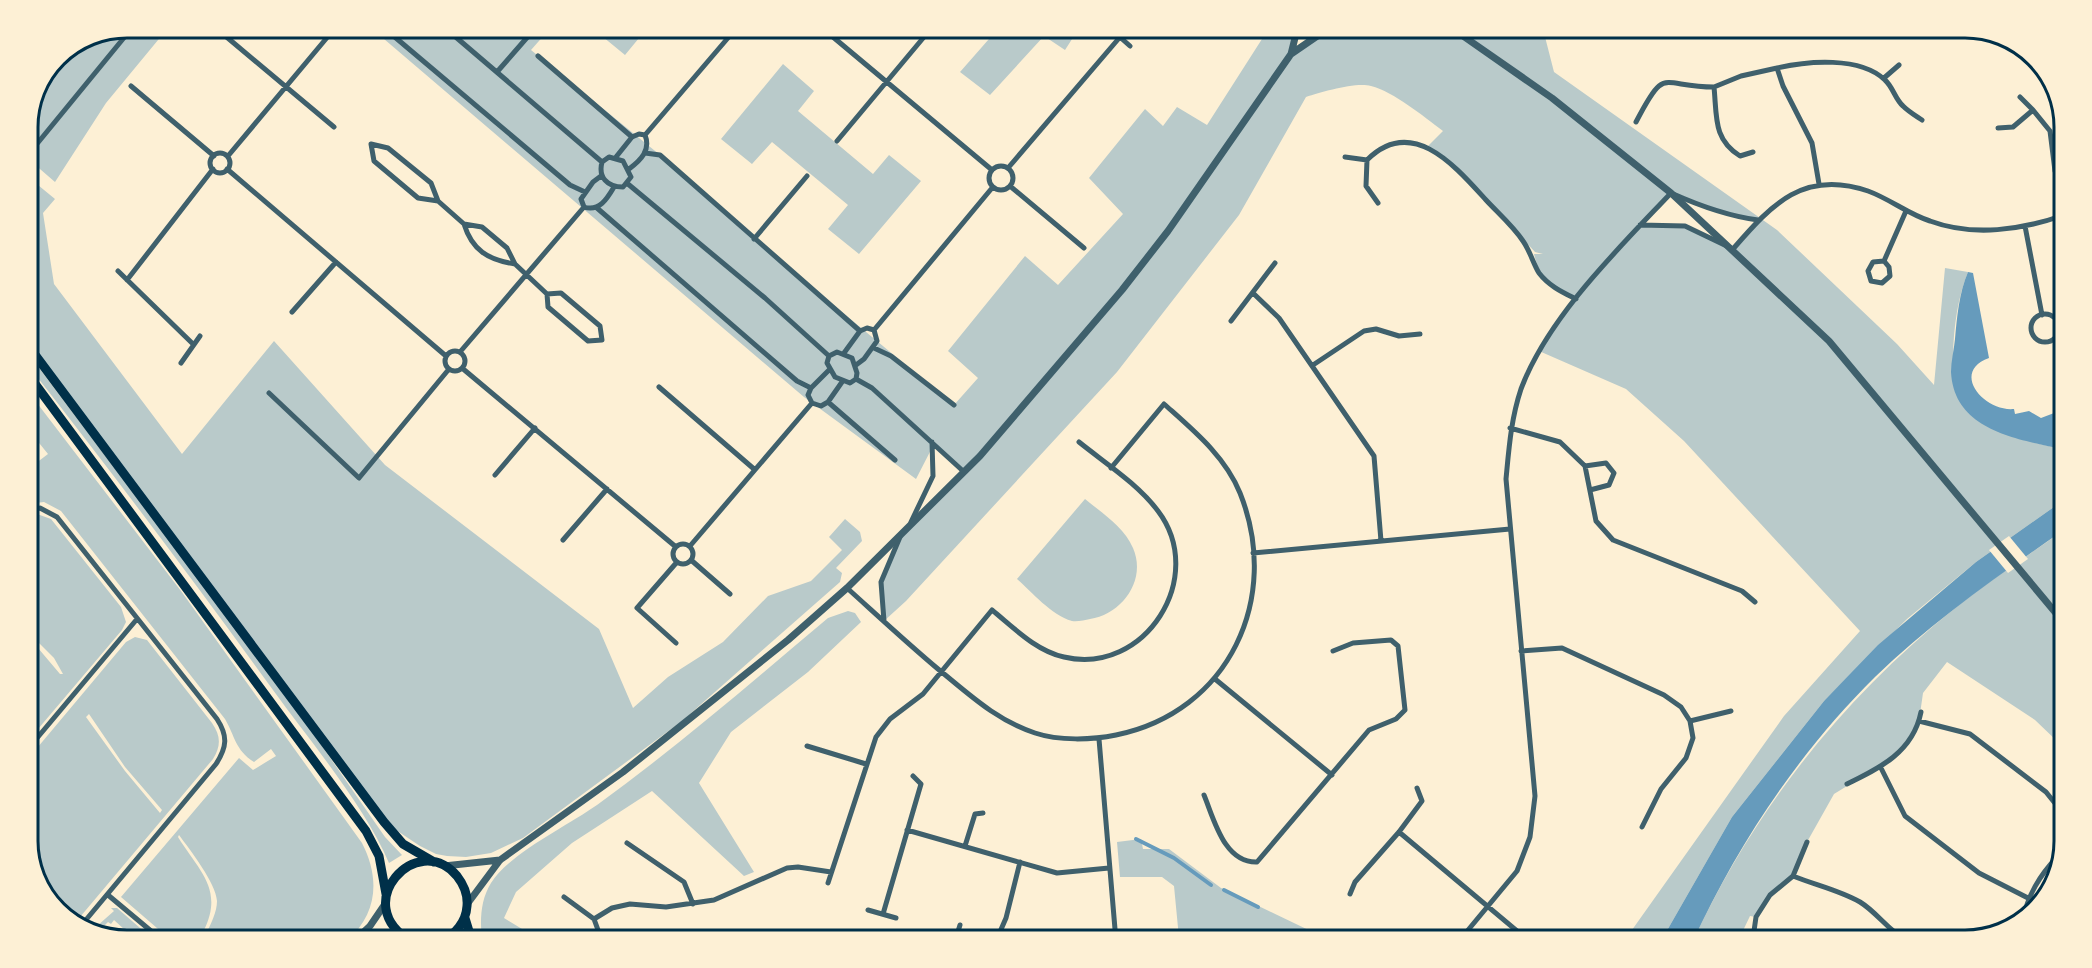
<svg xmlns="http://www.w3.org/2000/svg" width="2092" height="968" font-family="Arial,sans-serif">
	<rect width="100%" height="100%" fill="#fdf0d5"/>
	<path fill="#b9caca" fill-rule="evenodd" d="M1953 27 1995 33 1986 41 1957 34Z
		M1543 29 1554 72 1777 230 1897 344 1934 385 1945 268 1968 272C1954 306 1949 360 1957 395L2035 443 2062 449 2061 502 1976 562 1907 619 1824 701 1732 817 1661 941H1628L1627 937 1784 716 1860 631 1684 441 1626 389 1539 351 1576 299C1551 287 1541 282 1534 254H1543L1535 252 1465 175 1426 148 1443 131C1423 116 1394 92 1371 86 1355 82 1322 92 1306 97L1239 215 1117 372 906 601 884 621 881 582 903 531 962 471 934 444 916 479 804 397 377 33H546L531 50 660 155 754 239 954 405 978 378 948 351 1025 256 1058 285 1123 214 1089 178 1145 109 1163 126 1177 107 1207 125 1262 39 1264 30H1297L1292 53 1326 30ZM1671 193 1734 217 1759 219 1733 249 1685 226 1641 225Z
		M996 31H1067L1074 36 1065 50 1044 36 990 95 960 72Z
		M597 32H644L625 55Z
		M91 34H163L106 103 55 182 33 163 27 160V121L39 95Z
		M783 64 814 91 798 111 873 174 889 155 921 181 859 254 828 229 848 205 772 142 752 164 721 139Z
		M27 176 55 199 43 213 54 284 182 454 274 341 385 465 599 629 633 708 668 677 723 642 768 596 811 581 842 550 829 537 845 519 860 532 862 541 836 568 842 573 840 582 682 721 523 838 491 853 466 857 447 856 436 854 420 846 384 822 27 344Z
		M27 352 299 713 385 837 402 855 389 863C365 806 310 741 273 690 193 580 111 471 27 364Z
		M27 390 181 591 362 843C380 878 378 913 347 941H172L121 897 239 758 253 770 276 756 271 749 254 762C235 750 235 736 225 719L61 511 44 502 27 504V470L48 454 27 428ZM179 835C190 850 216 883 217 901 217 912 211 923 207 932L204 930C224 889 199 871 178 837Z
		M1085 499C1102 513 1124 527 1133 548 1147 580 1122 614 1090 619 1085 620 1077 622 1072 621 1051 615 1032 592 1017 579Z
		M37 514 51 519 121 607 126 622 122 630 27 742V635L60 674H63L54 658 27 631V520Z
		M2061 532 2060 610 2038 590 2060 618 2059 743 2035 720 1947 662 1923 693 1919 721 1896 756 1834 794 1807 842 1793 876 1770 895 1756 917 1750 916 1738 941H1693C1754 810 1842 699 1954 609 1988 581 2025 558 2061 532Z
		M848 611 855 613 861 622 808 672 731 732 699 783 754 872 744 876 652 791 572 843 516 892 504 918 542 941H482C480 921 480 901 491 883 509 854 567 826 597 805 677 747 752 682 828 618Z
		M135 637 147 640 212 723C221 736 221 746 213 759L75 923 47 902 27 848V760L126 642ZM89 714 125 767 162 810 160 813 125 771 86 717Z
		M1141 839 1143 849H1169L1221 888 1321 936 1320 941H1307L1266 929 1179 938 1174 886 1162 877H1120L1117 842Z
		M111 908H117L155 941H137L114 920 111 924 108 922 100 930 97 926 114 911Z"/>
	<path fill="#669bbc" d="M1968 272 1973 273 1989 358C1950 372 1984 412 2014 409L2015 414 2029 411 2041 418 2062 410V449C2016 439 1954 430 1951 372 1951 361 1954 350 1955 339 1957 317 1959 293 1968 272Z
		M2061 502V532C1996 577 1932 622 1875 677 1799 752 1738 844 1693 941H1661L1732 817 1824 701 1878 645 1976 562Z"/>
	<path fill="#fdf0d5" d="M2009 536 2028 559 2008 573 1989 550Z"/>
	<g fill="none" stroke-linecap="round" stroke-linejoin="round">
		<path stroke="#669bbc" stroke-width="4" d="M1136 839 1174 858 1211 885
			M1224 890 1258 907"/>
		<path stroke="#3f606c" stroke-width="5" d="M1112 30 1130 46
			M827 32 992 170
			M390 33 570 185 585 192
			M451 33 602 162
			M223 34 334 127
			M538 56 632 137
			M1777 68C1807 61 1860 56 1885 80 1893 87 1895 99 1903 106 1909 112 1916 116 1922 120
			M497 72 531 33
			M1884 78 1899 65
			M131 86 214 156
			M1714 87 1741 76 1777 68 1783 86 1812 143 1819 184
			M2033 110 2050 131 2055 171 2064 192
			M1636 122C1666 64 1660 87 1714 87 1717 117 1713 139 1740 156L1753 152
			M1998 128 2013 127 2033 110 2020 97
			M645 135 733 32
			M837 141 929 31
			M645 153 660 155 860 331
			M210 163a10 10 0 1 1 20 0a10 10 0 1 1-20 0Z
			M27 156 127 34
			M228 156 330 34
			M609 157 623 161 631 177 623 187C607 187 598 177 602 162Z
			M616 157 632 137 639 134 645 135C651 150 641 160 629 169
			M1345 157 1367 160
			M989 178a12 12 0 1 1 24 0a12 12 0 1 1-24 0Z
			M1008 168 1120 37
			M227 169 446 356
			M601 176 593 182 581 199 584 207C599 212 607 199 614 187
			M628 184 765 298 829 356
			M1010 186 1084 248
			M438 201 418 198 374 161 371 144 388 148 431 183 438 201 464 224 482 227 507 248 515 264 547 294 561 293 600 326 602 340 588 341 548 307 547 294
			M1378 203 1366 186 1367 160C1412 115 1455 166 1486 200 1498 213 1513 226 1523 241 1530 251 1533 263 1539 273 1549 286 1562 292 1576 299
			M597 208 797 381 811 388
			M464 224C472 250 488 260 515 264
			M1640 225 1685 226 1733 249C1772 204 1804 169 1868 191 1890 199 1908 214 1930 221 1973 237 2022 230 2064 215
			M2025 226 2042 315
			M754 239 807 176
			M1884 261 1889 267 1890 276 1882 283 1871 281 1868 271 1873 262 1884 261 1906 211
			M118 271 193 344
			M127 280 213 169
			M1253 293 1279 318 1374 456 1381 541
			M292 312 336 262
			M2031 328a14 14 0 1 1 28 0a14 14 0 1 1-28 0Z
			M1231 321 1275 263
			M874 330 992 188
			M874 348 891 356 954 405
			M445 361a10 10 0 1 1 20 0a10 10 0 1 1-20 0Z
			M460 352 584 207
			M844 353 860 331 867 328 874 330 877 341 864 359 856 365
			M829 356 837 352 852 358 857 373 856 379
			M829 356 827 363 835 377 850 383 856 379
			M181 363 200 336
			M1313 365 1364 331 1376 329 1399 336 1420 334
			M462 368 676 547
			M829 370 811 388 808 395 812 403 821 406 828 402 842 382
			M856 379 872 388 963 471
			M659 387 754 469
			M269 393 359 478 449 369
			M828 402 895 460
			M1510 428 1560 442 1585 466 1596 521 1613 540 1742 591 1755 602
			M1585 466 1606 463 1614 473 1609 485 1590 490
			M495 475 535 428
			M27 513 40 508 57 517 217 719C228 736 227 747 216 764L80 927
			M911 522 933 476 932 442
			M563 540 607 489
			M673 554a10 10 0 1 1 20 0a10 10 0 1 1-20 0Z
			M690 546 812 403
			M1253 553 1510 529
			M691 560 730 594
			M847 588C877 615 907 643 938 669 970 695 996 720 1035 733 1059 741 1092 740 1116 735 1229 712 1282 598 1240 493 1225 456 1193 430 1164 404L1111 468
			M884 621 881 582 900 537
			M676 643 637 608 677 562
			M1521 651 1562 648 1664 695 1681 707 1690 721 1693 738 1686 758 1661 789 1642 827
			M1215 679 1332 775
			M1690 721 1731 711
			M1919 721 1970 734 2046 792 2058 807
			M1099 739 1116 941
			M807 746 866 764
			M27 750 137 619
			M1881 768 1905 816 1979 873 2028 898
			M1847 784C1880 768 1913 752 1921 712
			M1204 795C1214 819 1224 863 1257 862L1369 730 1396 719 1405 710 1398 646 1391 640 1353 643 1333 651
			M907 830 1057 873 1109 868
			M1399 832 1529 941
			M627 843 684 882 693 904
			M965 846 975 814 983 813
			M1793 876C1815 885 1839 890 1860 902 1878 913 1889 932 1908 941
			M828 883 876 737 890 719 923 694 992 610C1013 627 1036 651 1064 657 1145 676 1208 577 1158 511 1138 484 1105 463 1079 442
			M1350 894 1355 882 1399 832 1422 801 1417 788
			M108 895 163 941
			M564 897 594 919 602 941
			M868 910 896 918
			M883 914 921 784 913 776
			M594 919 612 908 630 904 666 907 714 900 787 868 798 867 831 872
			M2022 922C2028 895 2039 876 2058 856
			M1753 938 1756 917 1770 895 1793 876 1807 842
			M955 941 960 925
			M996 941 1006 918 1020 862
			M1459 941 1517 871 1530 837 1535 796 1506 479C1509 448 1511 419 1521 389 1548 317 1618 249 1671 193 1700 206 1727 216 1758 220"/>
		<path stroke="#3f606c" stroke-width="7" d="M1453 29 1552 98 1671 193 1829 341 2060 618
			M1291 54 1297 30
			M444 866 500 860
			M468 903 500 860 623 772 788 640 847 588 980 456 1122 290 1168 231 1291 54 1326 30
			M354 941 370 926 385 904"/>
		<path stroke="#003049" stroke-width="9" d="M27 344 384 822 403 844 434 862
			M27 373 366 831 379 856 386 894
			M465 918 472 941
			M411 941C348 905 417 829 457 876 464 885 468 895 467 906 466 922 455 935 441 941"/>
	</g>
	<path d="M0 0H2092V968H0ZM127 38H1965A89 89 0 0 1 2054 127V841A89 89 0 0 1 1965 930H127A89 89 0 0 1 38 841V127A89 89 0 0 1 127 38Z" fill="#fdf0d5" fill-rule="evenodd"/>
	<path fill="none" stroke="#003049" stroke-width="3" d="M127 38H1965A89 89 0 0 1 2054 127V841A89 89 0 0 1 1965 930H127A89 89 0 0 1 38 841V127A89 89 0 0 1 127 38Z"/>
</svg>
